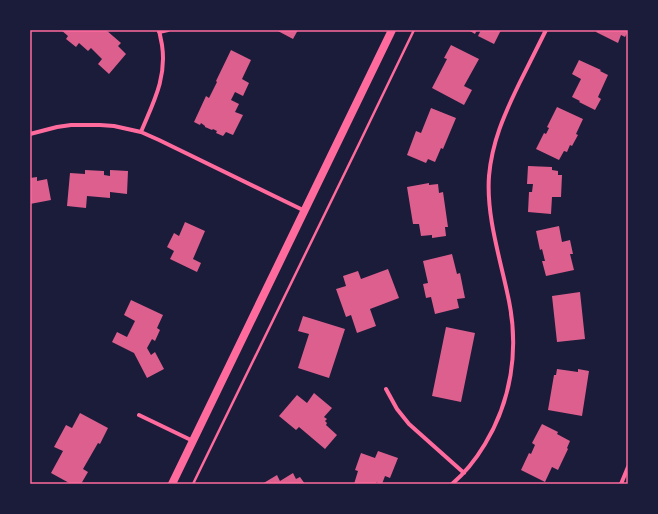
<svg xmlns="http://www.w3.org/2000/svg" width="658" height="514" font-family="Quicksand,sans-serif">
	<rect width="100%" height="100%" fill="#1b1b3a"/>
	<path fill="#dd5f8e" d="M61 30H106L121 43 118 46 126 54 109 74 98 64 102 59 91 48 88 51 79 43 76 47 66 39 68 36Z
		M276 30H298L293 39Z
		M471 30H477L475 34 470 31Z
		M481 30H501L494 44 478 36Z
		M597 30H628V31L625 37 621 35 618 43 596 32Z
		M451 45 479 59 464 86 472 90 464 105 432 88 447 59 444 58Z
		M231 50 251 60 242 79 249 83 243 96 235 92 231 100 239 104 235 112 243 115 233 135 226 132 223 136 216 133 217 131 213 129 212 130 205 127V126L201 123 200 125 194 122 206 96 209 98 217 82 216 81Z
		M579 60 601 70 600 71 608 75 598 97 601 99 595 110 579 102 580 101 572 97 581 79 572 74Z
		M557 107 583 119 576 134 578 135 572 146 570 145 567 152 564 151 559 160 536 149 544 133 546 134 549 128 547 127Z
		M431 108 456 118 443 149 441 148 435 162 428 159 426 163 407 155 416 131 421 133Z
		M528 166 552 167V170L558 171V175H562L561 197H552L551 214 528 212 529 192H532L533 184H527Z
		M85 170 104 171V175L110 176V170L128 171 127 194 110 192V198L87 196 86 208 67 206 70 173 85 174Z
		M37 177V181L47 179 51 200 30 204V178Z
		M429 183V185L438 184 439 193 443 192 448 227H445L446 236 432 238V235L421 236 419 224H413L407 187Z
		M185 222 205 231 193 259 201 263 197 272 170 259 174 251 167 247 174 233 179 236Z
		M559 226 562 242 570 240 573 254H570L574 270 546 276 542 261H545L542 249 540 250 536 231Z
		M452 254 457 274 460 273 465 298 457 299 459 308 435 314 431 297 426 298 423 284 428 283 423 261Z
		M388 269 399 298 370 309 376 326 357 333 351 315 346 317 336 289 346 286 343 276 358 271 361 279Z
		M580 292 585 339 557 342 552 296Z
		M131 300 163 315 157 328 160 330 155 341 152 339 147 348 151 355 155 352 164 369 147 378 134 353 112 342 117 332 127 337 135 321 124 315Z
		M303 316 345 329 329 378 298 368 309 334 298 331Z
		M446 327 475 333 461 402 432 396Z
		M557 369 578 372V369L589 371 582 416 548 410 554 375H556Z
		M314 393 332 408 324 417 327 419 325 421 327 423 326 425 337 435 325 449 299 427 296 430 279 416 297 395 307 403Z
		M80 413 108 428 100 444 98 443 83 469 88 472 81 484H71L51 473 63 451 54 447 66 425 72 428Z
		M542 424 558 432 557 434 570 441 567 448 568 449 558 470 552 467 545 482 521 470 529 453 531 454 535 445 532 443Z
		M378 451 398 458 390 478 385 476 382 484 376 482V484H354L358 471 355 470 361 453 375 458Z
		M293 473 296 479 300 477 305 484H262L277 475 280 481Z"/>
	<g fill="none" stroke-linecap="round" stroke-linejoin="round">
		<path stroke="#ff6b9d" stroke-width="2.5" d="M193 484 359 144 414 30"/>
		<path stroke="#ff6b9d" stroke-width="4" d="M159 32 168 30
			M141 132C153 103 167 78 162 45 161 40 160 35 159 30
			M30 134 57 127 71 125H100L114 126 141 132 159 140 305 211
			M386 389 397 409 409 424 464 473
			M139 415 193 441
			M452 484C465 473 476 459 485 444 511 401 519 351 509 301 501 261 486 217 489 176 492 142 504 115 519 84 528 66 537 48 546 30
			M621 484 628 467"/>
		<path stroke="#ff6b9d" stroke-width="8" d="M172 484 392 30"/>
	</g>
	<rect width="658" height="514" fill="none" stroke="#1b1b3a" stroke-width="62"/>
	<rect x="31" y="31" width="596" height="452" fill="none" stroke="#ff6b9d" stroke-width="1.5"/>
</svg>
